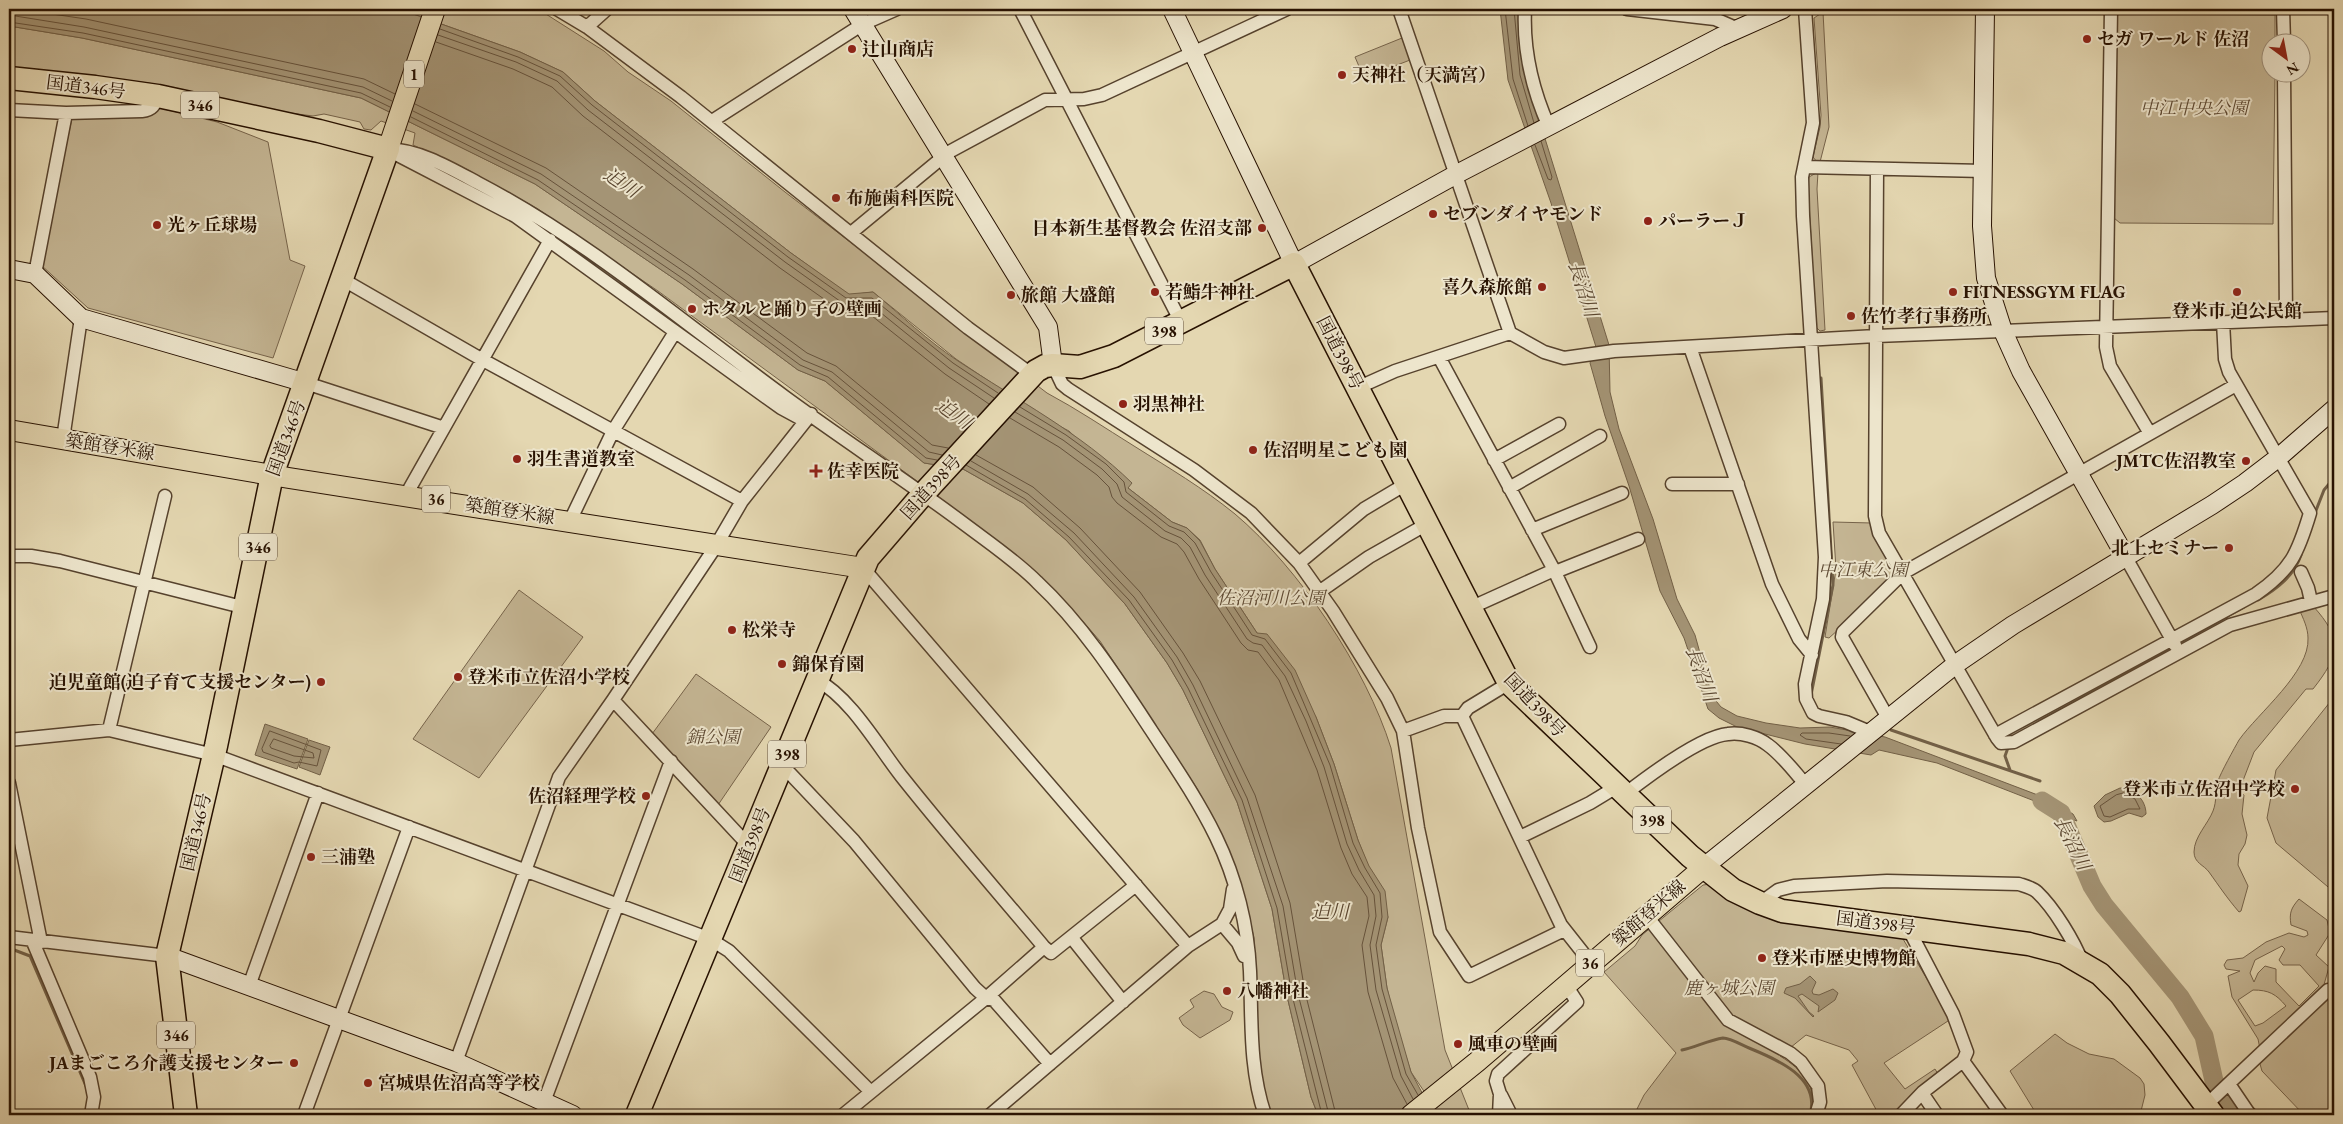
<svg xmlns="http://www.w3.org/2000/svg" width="2343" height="1124" font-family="'EB Garamond','Noto Serif JP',serif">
	<rect width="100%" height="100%" fill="#e4d7b1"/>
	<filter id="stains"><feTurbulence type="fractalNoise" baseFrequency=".004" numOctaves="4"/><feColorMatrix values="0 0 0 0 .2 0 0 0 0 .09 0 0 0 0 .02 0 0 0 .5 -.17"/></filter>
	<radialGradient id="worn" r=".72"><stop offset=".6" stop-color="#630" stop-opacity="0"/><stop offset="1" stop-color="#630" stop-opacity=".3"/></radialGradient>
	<path fill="#c4b593" stroke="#76634a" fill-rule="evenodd" d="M399 9H538L604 51 628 72 671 101 785 192 1047 393C1077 409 1105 428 1134 446 1169 468 1203 488 1235 514 1299 568 1366 668 1391 748L1445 1050 1471 1115H1440L1411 1072 1396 1025 1387 988 1381 945 1388 917 1358 840 1334 764 1316 717 1257 633 1215 569 1200 540 1187 528 1172 522 1128 488 1069 431 1044 418 956 359 873 292 849 295 791 253 595 101 563 72 520 52Z
		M2119 9 2276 11V12L2119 11Z
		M1823 12 1829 127 1820 162H1817L1813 157 1820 127 1821 115 1814 18Z
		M2119 14 2275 15V42H2270V72L2275 73 2273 224 2120 223 2114 218 2115 17Z
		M9 26 82 38 361 98 535 184 682 284 798 370 825 381 924 463 963 469 1023 503 1066 540 1125 604 1167 663 1183 690 1237 802 1272 909 1287 996 1311 1097 1318 1115H1271L1268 1108 1258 1054 1254 938 1244 897 1229 853 1198 790 1100 641 1072 609 1027 564 974 523 658 291 538 209 470 171 413 145 415 133 381 121 371 130 364 129 360 122 324 114 313 116 275 111 149 83 9 67Z
		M1402 38 1410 60 1364 78 1355 57Z
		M80 108 156 113 160 108 217 122 268 142 290 260 305 266 273 358 88 308 41 265 72 118Z
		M1818 172 1817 189 1825 330 1820 331 1816 327 1808 184 1809 177Z
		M1833 522 1872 523 1896 572 1869 602 1829 638 1825 637 1836 569Z
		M519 590 583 637 479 778 413 739Z
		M2313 606C2343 639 2340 655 2313 689H2306L2254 752 2239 791 2244 795 2242 814 2247 835 2245 844 2239 854 2238 865 2248 886 2241 911 2239 912C2227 898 2219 886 2209 872 2204 865 2194 863 2194 852 2194 837 2208 824 2213 811 2217 801 2215 791 2218 781 2220 774 2235 747 2239 740 2258 713 2310 672 2308 638 2308 628 2303 618 2299 609Z
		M696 674 771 727 718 805 652 734Z
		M2334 697V892L2276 843 2267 818 2276 770Z
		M1711 884 1900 934 1951 1019 1884 1063 1905 1089 1935 1069 1938 1074 1917 1089 1894 1115H1879L1852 1065 1858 1061 1849 1050 1806 1035 1780 1056C1804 1071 1817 1086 1811 1115H1634L1644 1095 1676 1053 1604 972 1635 946 1642 935 1703 885Z
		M2299 899 2327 920 2330 933 2316 955 2329 967 2323 988 2260 1049 2258 1039 2232 997 2228 976 2240 971 2226 969 2224 965 2227 960 2243 958 2266 942 2289 933 2304 937 2308 935 2307 931 2291 925C2289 913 2291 908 2299 899ZM2282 946 2285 949 2279 960 2283 965H2300L2319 986 2299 1006 2276 982V969L2265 966 2258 973 2254 982 2250 973 2255 960ZM2253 990C2269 990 2276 994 2286 1006L2263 1023 2255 1026 2238 1000Z
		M1204 991 1214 994 1222 1007 1233 1012 1230 1020 1200 1038 1183 1025 1179 1018 1194 1007 1190 1000Z
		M2331 998 2334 1000V1115H2304L2262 1071 2260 1064 2326 999Z
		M2055 1034 2067 1043 2089 1054 2114 1059 2140 1078 2144 1084 2145 1095 2140 1115H2037L2010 1071Z"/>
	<path fill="#a49475" stroke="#726047" d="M9 9H399L520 52 563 72 595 101 791 253 849 294 873 292C901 315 928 341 958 361 1017 400 1081 433 1132 483L1128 488 1172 522 1187 528 1200 541 1215 569 1257 633 1267 634 1295 670 1316 717 1334 764 1358 840 1369 866 1385 891 1388 917 1381 945 1387 988 1411 1072 1434 1115H1318L1311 1097 1287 996 1272 909 1237 802 1183 690 1167 663 1125 604 1066 540 1023 503 963 469 924 463 825 381 798 370 682 284 535 184 361 98 82 38 9 26Z
		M1500 9H1519L1525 74 1609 345 1610 392 1619 429 1653 519 1677 599 1695 635 1712 696 1721 707 1737 716 1766 723 1800 728 1830 727 1885 737 2043 797 2073 814 2077 821 2056 814 2037 802 1937 763 1879 750 1871 755 1805 744 1737 727 1719 718 1708 709 1684 638 1660 591 1629 486 1605 416 1590 363 1596 347 1551 203 1508 80Z
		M265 724 308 739 297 769 255 755Z
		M309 740 330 747 320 775 299 767Z
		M2120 788C2135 789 2146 800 2146 814L2142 817 2129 813 2111 821 2104 822 2098 817 2094 806 2105 795Z
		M1810 976 1816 982 1812 991 1813 994 1819 995 1833 989 1838 993 1835 1000 1818 1012 1819 1006 1802 994 1798 996 1809 1012 1814 1016 1813 1017 1795 998 1784 993 1786 988 1800 984Z"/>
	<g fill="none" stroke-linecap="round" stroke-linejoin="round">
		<path stroke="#66523b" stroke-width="1" d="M18 9 86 19 364 79 395 94
			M1505 9 1513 79 1528 126
			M1514 9 1520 75 1534 123
			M9 15 84 27 363 87 392 101
			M9 22 83 33 361 93 390 107
			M440 29 518 57 560 76 592 105 788 257 846 298H872L953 363 998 393
			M438 35 516 62 557 81 588 110 785 262 844 304H870L949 368 994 398
			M436 42 513 69 552 87 583 116 780 268 841 311 849 313 867 312 945 374 989 404
			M415 104 546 168 693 269 807 353 836 366 932 445 948 448
			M413 111 541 174 689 275 803 360 832 372 929 452 942 455
			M411 117 538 180 685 280 800 365 828 377 926 458 937 460
			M1535 145 1548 179 1551 180 1552 177 1541 141
			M1020 407 1066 435 1106 464 1124 482 1126 492 1169 526 1184 532 1195 543 1211 572 1252 635 1265 639 1291 673 1330 765 1353 843 1365 868 1380 893 1382 917 1376 945 1382 989 1406 1074 1418 1095
			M1015 412 1063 440 1102 469 1117 484 1122 497 1165 531 1181 538 1190 547 1205 575 1247 639 1253 643 1262 645 1285 676 1306 721 1324 767 1347 844 1359 870 1374 895 1376 916 1370 945 1376 990 1401 1076 1413 1099
			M1010 418 1059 447 1097 475 1109 487 1112 497 1117 503 1161 537 1177 544 1184 552 1199 579 1241 643 1248 650 1258 652 1279 680 1317 770 1341 848 1352 874 1367 897 1369 916 1362 945 1368 992 1393 1078 1407 1104
			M976 455 1033 487 1080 528 1140 592 1183 653 1200 681 1255 795 1290 903 1305 992 1336 1115
			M971 461 1028 494 1074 533 1134 597 1177 657 1193 685 1247 798 1283 906 1298 994 1329 1115
			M966 465 1025 499 1069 537 1129 600 1172 660 1188 688 1242 800 1277 908 1292 995 1322 1115
			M270 731 321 750 317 766 299 762 294 763 263 752 262 749Z
			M274 739 313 753 314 758 294 756 271 748 270 746Z
			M1841 744 1806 739 1800 735 1802 733H1829L1850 736
			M2124 793 2135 799 2140 809H2128L2110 817 2104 816 2100 806 2116 795Z"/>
		<path stroke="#726047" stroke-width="3" d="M2315 513 2324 490 2334 478
			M2258 600C2277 589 2294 576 2301 555
			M2177 644 2244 607
			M1811 695 1833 585 1821 378
			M2038 722 2172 648
			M1891 730 2040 781
			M2009 745 2005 756 2010 770
			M9 948 30 956 86 1086
			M1682 1050C1695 1047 1710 1040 1723 1038 1730 1038 1742 1045 1749 1048 1776 1059 1821 1077 1810 1115
			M2251 1107 2259 1114 2257 1115"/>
		<path stroke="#a49475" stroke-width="19" d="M2042 801 2061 813 2092 886 2104 905 2180 997 2204 1036 2214 1081 2236 1115"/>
		<g stroke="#56422d" stroke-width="15">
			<path id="street" d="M557 9 587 27 681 97 968 328 1027 371 1030 378
				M1020 9 1181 322
				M1399 9 1510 333
				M1525 9C1523 49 1533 91 1549 127
				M1627 9 1715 19 1738 29
				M1805 9 1813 123 1802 177 1803 216 1825 557 1823 599 1805 684 1806 699 1813 713 1819 716 1846 722 1870 732
				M2111 9 2106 347 2110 366 2149 432
				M2283 9 2284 42
				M587 27 607 9
				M2284 72 2286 320
				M9 110 66 113 142 111C152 110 155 105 158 96
				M712 121 863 24 897 9
				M388 149C420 150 450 168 478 183 589 241 685 324 785 397 845 441 907 481 967 526 991 544 1016 561 1037 582 1083 625 1117 678 1151 730 1174 765 1198 800 1216 837 1236 878 1248 926 1250 971 1252 1020 1249 1068 1265 1115
				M390 151 515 216 781 408 805 421
				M1804 167 1984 171
				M1877 169 1875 516 1879 533 1997 738 2001 743 2014 742 2230 625 2334 596
				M851 233 949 152 1045 100 1084 99 1102 95 1287 9
				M35 274 66 113
				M342 279 481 359 742 501 714 549 613 700 559 777 456 1062
				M1690 347 1772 584 1799 639 1812 655
				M1439 357 1554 570 1470 608
				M1053 365 1062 384 1068 389 1194 470 1251 513 1299 563 1333 611 1387 698 1403 731 1418 828 1440 932 1469 976 1564 930
				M306 383 444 428
				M1357 388 1395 371 1510 333 1544 352 1564 358 1614 351 1876 336 2334 318
				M63 439 81 318
				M1494 460 1559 424
				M1672 484H1738
				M1509 488 1600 436
				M406 495 550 240
				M742 501 811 414
				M570 521 613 431 675 332
				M1532 530 1622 493
				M9 556H31L60 561 246 608
				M2125 556 2175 645
				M1299 563 1364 509 1406 484
				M863 568 1188 946
				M1554 570 1590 647
				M1555 572 1638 539
				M2301 572 2308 588 2311 601
				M1319 592 1369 557 1427 524
				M817 680C851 698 879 748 902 777 948 835 997 891 1044 947
				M613 700 749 846
				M1462 716 1468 708 1509 683
				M1888 718 1842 637 1843 632 1903 573 2236 385
				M109 730 165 496
				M1403 731 1444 716H1462L1561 925 1591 963
				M1995 735 2256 594C2291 570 2298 553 2310 513L2229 372 2225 359 2223 322
				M9 740 109 730 214 755 710 939 729 951 871 1092
				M782 765 854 841 975 988 986 998 994 1000 1050 1064
				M9 783 41 942
				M1625 794C1647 777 1701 736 1728 734 1741 732 1758 737 1768 745 1782 755 1794 771 1805 784
				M1520 837 1590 803 1618 786
				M1760 903 1778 890 1794 886 1887 881 2019 884C2025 886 2033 888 2037 892 2054 908 2074 941 2082 962
				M1646 915 1728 1020 1790 1053 1801 1062 1818 1086 1820 1102 1816 1115
				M1222 924 1230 909 1233 889
				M9 937 167 956
				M1072 938 1123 1002
				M33 942 90 1077 94 1097 91 1115
				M249 986 318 793
				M1963 1061 2002 1115
				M2229 1084 2250 1115
				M1922 1093 1937 1115
				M1501 1095 1511 1115
				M544 1102 671 761
				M2205 1106 2328 990 2334 995
				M304 1115 409 827
				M843 1115 986 998 1044 947 1051 953 1136 885
				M990 1115 1188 946 1222 924 1238 943 1244 956
				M1499 1115 1500 1094 1496 1081 1498 1074 1577 1002 1566 985
				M1901 1115 1923 1092 1963 1061 1967 1052 1953 1014 1907 926"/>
		</g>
		<g stroke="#271101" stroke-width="20">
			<path id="secondary" d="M853 9 1048 327 1053 365
				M1172 9 1294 264 1455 175 1720 37 1783 9
				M1985 9 1982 226 1986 278 2003 331 2021 371 2125 556
				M9 269 35 274 81 318 306 383
				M1704 867 1956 664 2013 625 2212 505 2245 483 2279 457 2334 409
				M167 956 456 1062 573 1115"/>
		</g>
		<g stroke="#271101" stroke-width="22">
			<path id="primary" d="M388 149 435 9
				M9 430 289 478 863 568
				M1411 1115 1478 1061 1704 867"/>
		</g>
		<g stroke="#271101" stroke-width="25">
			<path id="highway" d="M9 78 95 87 158 96 319 131 388 149 272 475 216 746 167 956 186 1115
				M637 1115 868 558 924 493 1036 371 1045 366 1053 365 1080 367 1114 356 1294 264 1509 683 1690 856 1733 890 1760 903 1782 911 2029 944 2064 953 2100 974 2120 994 2159 1043 2213 1115"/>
		</g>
		<use href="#street" stroke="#ede5cc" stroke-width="12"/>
		<use href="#secondary" stroke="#ede5cc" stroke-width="18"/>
		<use href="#primary" stroke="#e4d7b1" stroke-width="20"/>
		<use href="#highway" stroke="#e4d7b1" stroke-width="22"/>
	</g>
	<g fill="#8f2418" stroke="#ede5cc" stroke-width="2">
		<circle cx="2087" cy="39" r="5"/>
		<circle cx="852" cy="49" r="5"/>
		<circle cx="1342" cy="75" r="5"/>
		<circle cx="836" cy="198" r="5"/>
		<circle cx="1433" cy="214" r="5"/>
		<circle cx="1648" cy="221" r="5"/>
		<circle cx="157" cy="225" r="5"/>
		<circle cx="1262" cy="228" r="5"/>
		<circle cx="1542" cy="287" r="5"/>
		<circle cx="1155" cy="292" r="5"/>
		<circle cx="1953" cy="292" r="5"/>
		<circle cx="2237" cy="292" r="5"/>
		<circle cx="1011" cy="295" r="5"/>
		<circle cx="692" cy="309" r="5"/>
		<circle cx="1851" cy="316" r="5"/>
		<circle cx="1123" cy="404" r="5"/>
		<circle cx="1253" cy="450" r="5"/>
		<circle cx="517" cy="459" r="5"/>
		<circle cx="2246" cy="461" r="5"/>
		<path d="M813.5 463.5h5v5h5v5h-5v5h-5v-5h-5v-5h5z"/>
		<circle cx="2229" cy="548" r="5"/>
		<circle cx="732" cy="630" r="5"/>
		<circle cx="782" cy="664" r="5"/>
		<circle cx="458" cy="677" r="5"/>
		<circle cx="321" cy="682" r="5"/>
		<circle cx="2295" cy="789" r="5"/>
		<circle cx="646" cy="796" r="5"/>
		<circle cx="311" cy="857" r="5"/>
		<circle cx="1762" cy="958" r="5"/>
		<circle cx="1227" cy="991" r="5"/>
		<circle cx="1458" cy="1044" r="5"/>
		<circle cx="294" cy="1063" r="5"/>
		<circle cx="368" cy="1083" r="5"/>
	</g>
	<g text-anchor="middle" stroke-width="4" stroke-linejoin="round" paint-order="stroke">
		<g fill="#ede5cc" stroke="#62513e" stroke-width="1">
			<rect x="404" y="60.5" width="20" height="27" rx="4"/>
			<rect x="181" y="91.5" width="38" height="27" rx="4"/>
			<rect x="1145" y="317.5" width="38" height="27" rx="4"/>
			<rect x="422" y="485.5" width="28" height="27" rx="4"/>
			<rect x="239" y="533.5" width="38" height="27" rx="4"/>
			<rect x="768" y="740.5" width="38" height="27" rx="4"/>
			<rect x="1633" y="806.5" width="38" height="27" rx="4"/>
			<rect x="1576" y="949.5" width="28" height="27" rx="4"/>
			<rect x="157" y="1021.5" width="38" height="27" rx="4"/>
		</g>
		<g font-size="16" font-weight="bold" fill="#271101">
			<text x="414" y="80">1</text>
			<text x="200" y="111">346</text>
			<text x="1164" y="337">398</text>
			<text x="436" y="505">36</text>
			<text x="258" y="553">346</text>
			<text x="787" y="760">398</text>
			<text x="1652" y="826">398</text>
			<text x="1590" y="969">36</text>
			<text x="176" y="1041">346</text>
		</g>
		<g font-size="18" font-weight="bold" fill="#271101" stroke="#ede5cc" text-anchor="start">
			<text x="2097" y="45">セガ ワールド 佐沼</text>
			<text x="862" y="55">辻山商店</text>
			<text x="1352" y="81">天神社（天満宮）</text>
			<text x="846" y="204">布施歯科医院</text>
			<text x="1443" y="220">セブンダイヤモンド</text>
			<text x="1658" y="227">パーラーＪ</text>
			<text x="167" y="231">光ヶ丘球場</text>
			<text x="1252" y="234" text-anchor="end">日本新生基督教会 佐沼支部</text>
			<text x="1532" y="293" text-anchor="end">喜久森旅館</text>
			<text x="1165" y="298">若鮨牛神社</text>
			<text x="1963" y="298">FITNESSGYM FLAG</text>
			<text x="1021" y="301">旅館 大盛館</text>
			<text x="702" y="315">ホタルと踊り子の壁画</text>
			<text x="2237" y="317" text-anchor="middle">登米市 迫公民館</text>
			<text x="1861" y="322">佐竹孝行事務所</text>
			<text x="1133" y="410">羽黒神社</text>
			<text x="1263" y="456">佐沼明星こども園</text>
			<text x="527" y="465">羽生書道教室</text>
			<text x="2236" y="467" text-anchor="end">JMTC佐沼教室</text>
			<text x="827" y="477">佐幸医院</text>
			<text x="2219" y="554" text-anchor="end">北上セミナー</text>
			<text x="742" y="636">松栄寺</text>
			<text x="792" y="670">錦保育園</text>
			<text x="468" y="683">登米市立佐沼小学校</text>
			<text x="311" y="688" text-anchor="end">迫児童館(迫子育て支援センター)</text>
			<text x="2285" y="795" text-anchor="end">登米市立佐沼中学校</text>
			<text x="636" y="802" text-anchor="end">佐沼経理学校</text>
			<text x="321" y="863">三浦塾</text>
			<text x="1772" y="964">登米市歴史博物館</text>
			<text x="1237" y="997">八幡神社</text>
			<text x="1468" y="1050">風車の壁画</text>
			<text x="284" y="1069" text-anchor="end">JAまごころ介護支援センター</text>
			<text x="378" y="1089">宮城県佐沼高等学校</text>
		</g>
		<g font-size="18" fill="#271101" stroke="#ede5cc">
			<text transform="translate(86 87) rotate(7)" y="6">国道346号</text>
			<text transform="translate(1340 353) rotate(63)" y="6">国道398号</text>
			<text transform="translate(286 438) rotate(-70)" y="6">国道346号</text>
			<text transform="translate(110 447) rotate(9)" y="6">築館登米線</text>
			<text transform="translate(931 487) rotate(-48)" y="6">国道398号</text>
			<text transform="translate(510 511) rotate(9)" y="6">築館登米線</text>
			<text transform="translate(1535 705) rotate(47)" y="6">国道398号</text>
			<text transform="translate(196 832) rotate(-77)" y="6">国道346号</text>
			<text transform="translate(750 845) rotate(-68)" y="6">国道398号</text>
			<text transform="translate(1649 913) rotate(-41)" y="6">築館登米線</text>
			<text transform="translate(1876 923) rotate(7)" y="6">国道398号</text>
		</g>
		<g font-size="18" font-style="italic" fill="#5e4a34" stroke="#ede5cc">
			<text x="2194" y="114">中江中央公園</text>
			<text x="1863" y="576">中江東公園</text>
			<text x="1271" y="604">佐沼河川公園</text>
			<text x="713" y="743">錦公園</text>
			<text x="1729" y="994">鹿ヶ城公園</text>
		</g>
		<g font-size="19" font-style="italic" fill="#59452f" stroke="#ede5cc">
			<text transform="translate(622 182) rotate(34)" y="7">迫川</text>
			<text transform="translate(1584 289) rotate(72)" y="7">長沼川</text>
			<text transform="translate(954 413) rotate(35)" y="7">迫川</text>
			<text transform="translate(1702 674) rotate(70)" y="7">長沼川</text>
			<text transform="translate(2073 843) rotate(63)" y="7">長沼川</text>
			<text x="1330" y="918">迫川</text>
		</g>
	</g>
	<rect width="2343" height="1124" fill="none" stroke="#e4d7b1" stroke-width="30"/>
	<rect x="10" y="10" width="2323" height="1104" fill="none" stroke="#271101" stroke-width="2.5"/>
	<rect x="15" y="15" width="2313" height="1094" fill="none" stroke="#271101"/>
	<g transform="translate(2286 58) rotate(148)"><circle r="24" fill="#ede5cc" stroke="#9e907b"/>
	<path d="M0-4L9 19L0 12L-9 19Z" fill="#8f2418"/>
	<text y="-8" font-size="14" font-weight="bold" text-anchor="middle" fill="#271101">N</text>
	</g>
	<rect width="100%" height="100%" filter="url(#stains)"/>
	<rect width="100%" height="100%" fill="url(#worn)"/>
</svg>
